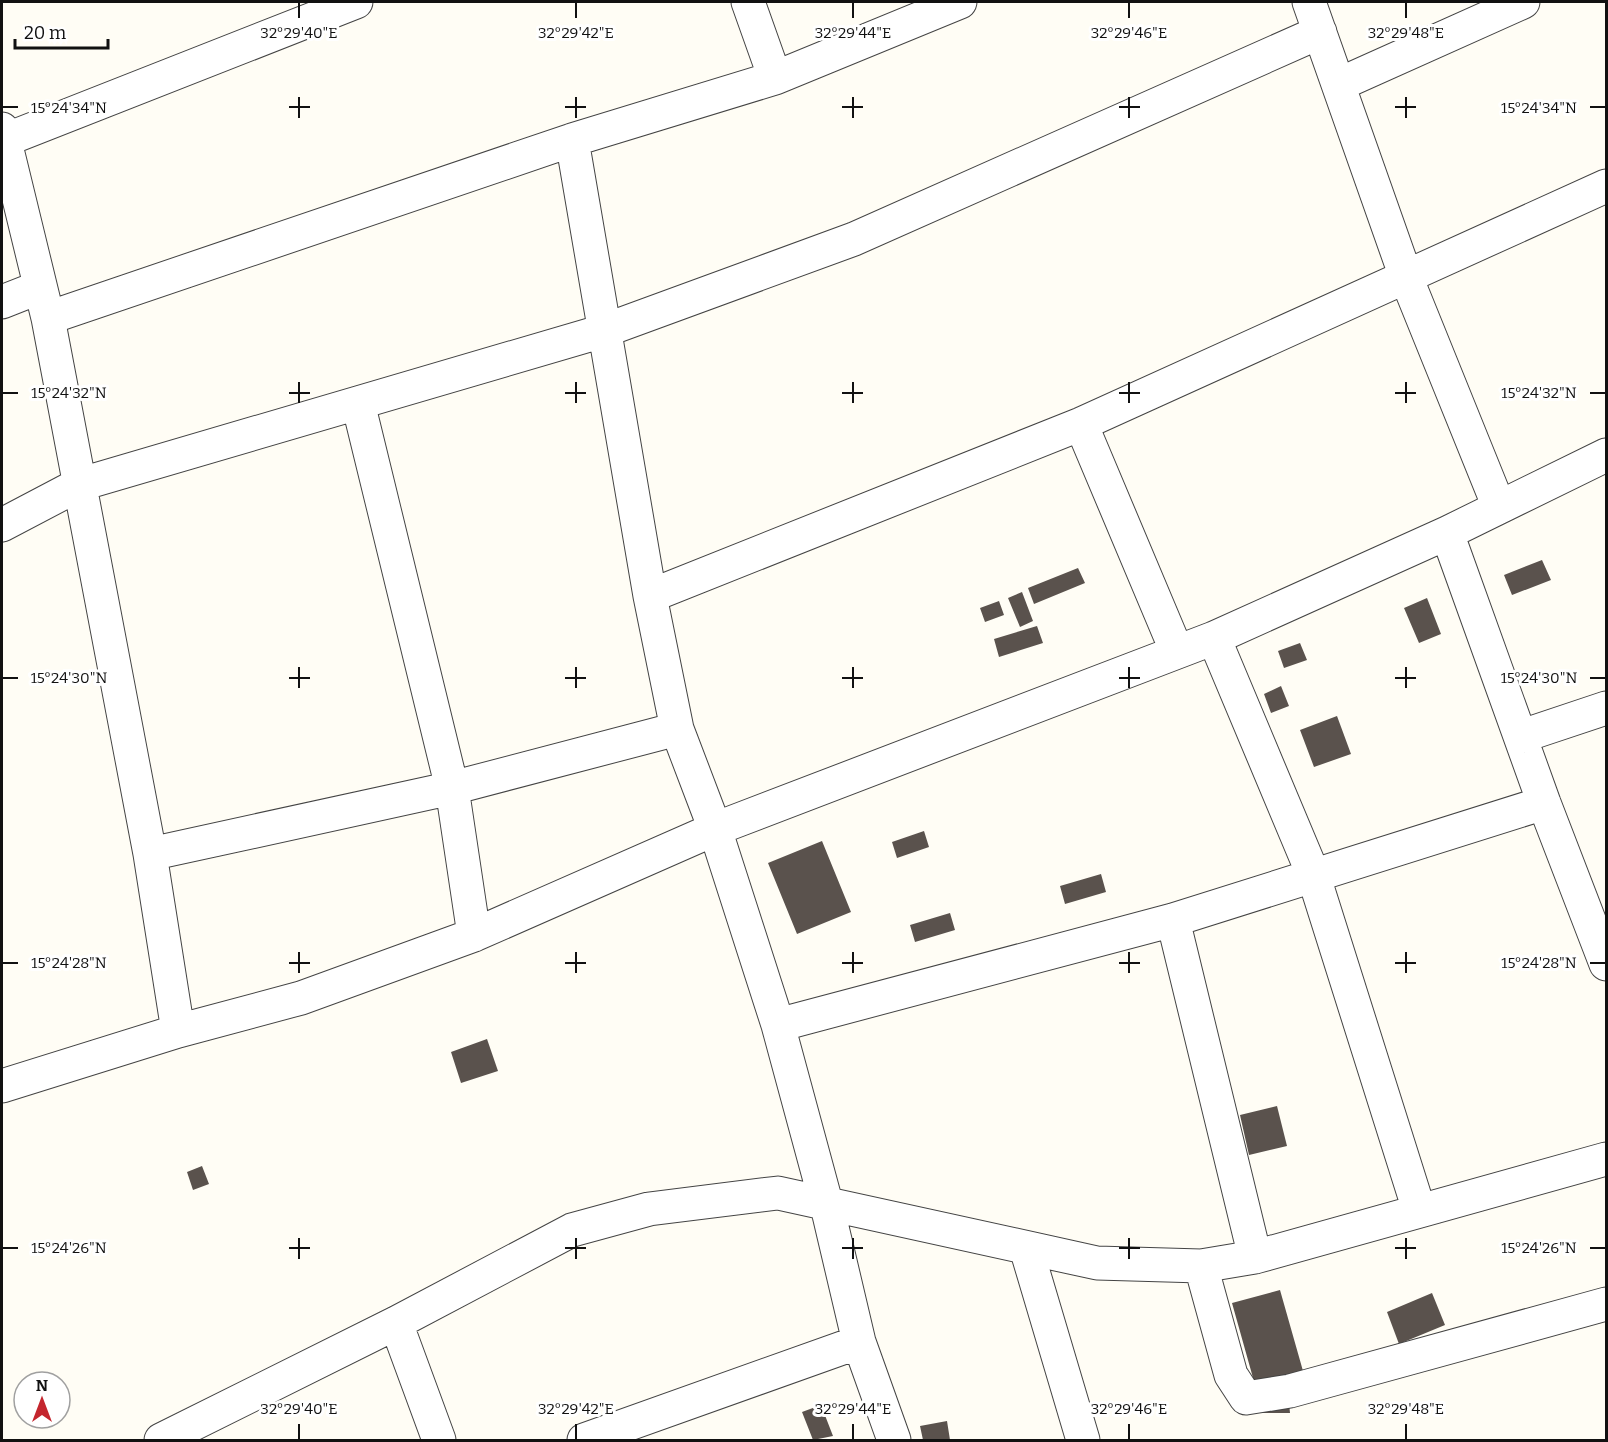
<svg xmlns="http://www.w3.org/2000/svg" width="1608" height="1442" font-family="Bitter,serif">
	<rect width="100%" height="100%" fill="#fffdf5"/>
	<path fill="#5a524d" d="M1542 560 1551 580 1512 595 1504 575Z
		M1078 568 1085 583 1034 604 1028 588Z
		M1022 592 1033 621 1020 627 1008 598Z
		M1427 598 1441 634 1419 643 1404 608Z
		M999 601 1004 615 985 622 980 608Z
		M1037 626 1043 643 999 657 994 639Z
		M1300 643 1307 660 1284 668 1278 651Z
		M1281 686 1289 706 1271 713 1264 694Z
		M1337 716 1351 754 1314 767 1300 730Z
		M924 831 929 847 897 858 892 842Z
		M822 841 851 912 797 934 768 863Z
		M1101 874 1106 892 1065 904 1060 886Z
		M950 913 955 930 915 942 910 925Z
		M487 1039 498 1071 461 1083 451 1052Z
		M1277 1106 1287 1146 1249 1155 1240 1115Z
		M202 1166 209 1184 193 1190 187 1172Z
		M1280 1290 1303 1371 1255 1385 1232 1303Z
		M1432 1293 1445 1325 1399 1344 1387 1312Z
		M1263 1403H1289L1290 1413H1263Z
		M821 1405 833 1436 813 1440 802 1412Z
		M947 1421 950 1440H923L920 1426Z"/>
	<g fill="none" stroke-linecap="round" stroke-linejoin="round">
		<g stroke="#444" stroke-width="35">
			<path id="street" d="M748 2 775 78
				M1309 2 1406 277 1499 507
				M1340 84 1523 2
				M2 129 48 318 150 854 178 1031
				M5 140 356 2
				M572 140 650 596 677 729 715 829 778 1025 827 1206 859 1342 894 1440
				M2 302 40 287
				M48 318 572 140 775 78 960 2
				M358 403 452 788 474 935
				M1081 424 1177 652
				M2 525 78 485 603 331 854 239 1320 32
				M1447 533 1544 803 1606 964
				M650 596 1081 424 1606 186
				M1214 638 1313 874 1419 1210
				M1522 736 1606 708
				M150 854 452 788 677 729
				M1173 920 1255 1257
				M778 1025 1173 920 1544 803
				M2 1086 178 1031 301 998 474 935 715 829 1214 638 1447 533 1606 455
				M1026 1248 1083 1440
				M1201 1266 1231 1375 1246 1398 1290 1391 1606 1304
				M396 1323 439 1440
				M161 1440 396 1323 572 1230 649 1209 778 1193 1097 1263 1201 1266 1255 1257 1606 1159
				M584 1440 859 1342"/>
		</g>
		<use href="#street" stroke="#fff" stroke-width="33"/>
	</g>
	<path fill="none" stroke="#111" stroke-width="2" d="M299 3V18M576 3V18M853 3V18M1129 3V18M1406 3V18M299 97V118M576 97V118M853 97V118M1129 97V118M1406 97V118M3 107H18M289 107H310M565 107H586M842 107H863M1119 107H1140M1395 107H1416M1590 107H1605M299 382V403M576 382V403M853 382V403M1129 382V403M1406 382V403M3 393H18M289 393H310M565 393H586M842 393H863M1119 393H1140M1395 393H1416M1590 393H1605M299 667V688M576 667V688M853 667V688M1129 667V688M1406 667V688M3 678H18M289 678H310M565 678H586M842 678H863M1119 678H1140M1395 678H1416M1590 678H1605M299 952V973M576 952V973M853 952V973M1129 952V973M1406 952V973M3 963H18M289 963H310M565 963H586M842 963H863M1119 963H1140M1395 963H1416M1590 963H1605M299 1238V1259M576 1238V1259M853 1238V1259M1129 1238V1259M1406 1238V1259M3 1248H18M289 1248H310M565 1248H586M842 1248H863M1119 1248H1140M1395 1248H1416M1590 1248H1605M299 1424V1439M576 1424V1439M853 1424V1439M1129 1424V1439M1406 1424V1439"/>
	<g font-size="15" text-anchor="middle" fill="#111" stroke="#fff" stroke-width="6" stroke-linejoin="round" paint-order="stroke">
		<text x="299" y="38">32°29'40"E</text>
		<text x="576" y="38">32°29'42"E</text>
		<text x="853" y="38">32°29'44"E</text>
		<text x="1129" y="38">32°29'46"E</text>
		<text x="1406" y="38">32°29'48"E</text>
		<text x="69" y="113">15°24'34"N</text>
		<text x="1539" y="113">15°24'34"N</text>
		<text x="69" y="398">15°24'32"N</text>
		<text x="1539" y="398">15°24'32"N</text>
		<text x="69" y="683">15°24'30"N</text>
		<text x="1539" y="683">15°24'30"N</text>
		<text x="69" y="968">15°24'28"N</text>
		<text x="1539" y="968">15°24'28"N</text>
		<text x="69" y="1253">15°24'26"N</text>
		<text x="1539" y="1253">15°24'26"N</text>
		<text x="299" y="1414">32°29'40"E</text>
		<text x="576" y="1414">32°29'42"E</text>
		<text x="853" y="1414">32°29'44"E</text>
		<text x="1129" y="1414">32°29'46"E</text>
		<text x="1406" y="1414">32°29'48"E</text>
	</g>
	<rect width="1608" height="1442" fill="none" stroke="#111111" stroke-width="6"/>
	<g transform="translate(42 1400)"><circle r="28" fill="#ffffff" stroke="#a0a0a0" stroke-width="1.5"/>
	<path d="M0-4.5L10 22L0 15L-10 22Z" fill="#c4262e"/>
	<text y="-9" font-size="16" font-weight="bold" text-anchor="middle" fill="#111111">N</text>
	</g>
	<path d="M15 39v9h93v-9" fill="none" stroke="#111111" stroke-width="3"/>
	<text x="24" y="39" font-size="18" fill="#111111" stroke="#ffffff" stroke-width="4.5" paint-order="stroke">20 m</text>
</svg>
